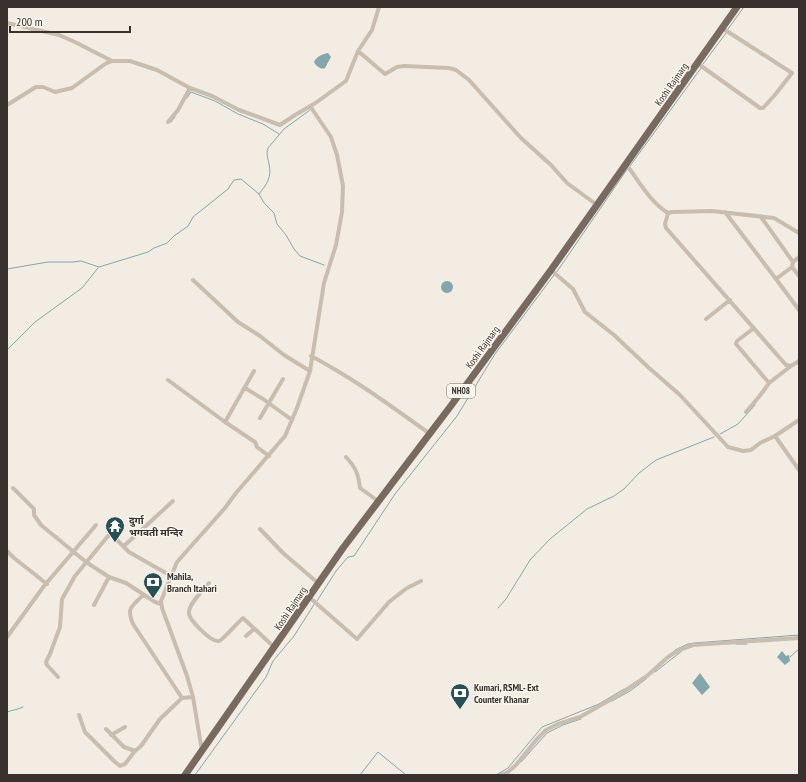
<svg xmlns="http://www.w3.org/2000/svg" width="806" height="782" font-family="'PT Sans Narrow','Noto Sans Devanagari',sans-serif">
	<rect width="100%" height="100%" fill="#f2ece3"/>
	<path fill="#84a7ac" d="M328 53 331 57 325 68C321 70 316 66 314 62 316 57 322 54 328 53Z
		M441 287a6 6 0 1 1 12 0a6 6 0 1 1-12 0Z
		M782 651 786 656 789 655 790 661 785 665 777 657Z
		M700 673 710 687 702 695 692 683Z"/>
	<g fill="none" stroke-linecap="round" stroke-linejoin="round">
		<path stroke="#84a7ac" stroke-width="1" d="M728 29 744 7
			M703 64 726 33
			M187 98 191 92 215 101 238 114 263 124 279 134
			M171 122 175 117
			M630 166 701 68
			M259 194C267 184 272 177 269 164 268 159 266 154 268 148L284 129 310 110
			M7 269 48 262H73L81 261 99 267 148 252 154 248 167 243 174 236 188 226 193 217 228 189 234 180 241 179 259 194 264 203 274 213 277 224 286 235 294 249 300 256 324 265
			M556 273 628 168
			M7 350 35 322 82 288 98 268
			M720 434 738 424 755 405
			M317 601 336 571 348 557 354 556 395 494 457 416 495 354 554 275
			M498 608 506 599 530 560 550 539 587 509 614 496 624 489 639 473 656 460 714 437
			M736 644H747
			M675 650 688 644 694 643 799 635
			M790 657 799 649
			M655 672 682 651
			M612 701 630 691 646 679
			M7 712C12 710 17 710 23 707
			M521 762 547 733 563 725 581 719
			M195 775 266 677 273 661 294 636 315 603
			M360 775 378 752 406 775
			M496 775 508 768 542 727 599 704 624 689"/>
		<path stroke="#c9bdaf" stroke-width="4" d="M7 23 59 35 75 42 112 61H130L157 70 190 88 212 96 239 110 280 125 295 115 314 104 346 81 358 51 372 30 379 7
			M358 51 385 74 397 67 404 66 449 68 456 70 469 80 521 138 551 165 567 183 597 205
			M697 63 760 108H763L774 96 792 73 722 28
			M7 105 36 87H43L55 92 72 88 105 64 112 61
			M168 122 178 110 190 88
			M626 164C638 180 650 202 668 213L672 212 712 211 774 218 799 233
			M725 212 776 279
			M668 213 665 224 666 228 786 365 791 366 799 361
			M761 217 793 262 792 267 799 276
			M793 262 799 257
			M792 267 776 279 799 310
			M551 270 573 289 585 312 614 335 648 367 680 395 728 447 743 451 751 450 760 443 775 436 799 420
			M193 280 238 322 260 336 284 355 310 371
			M706 319 730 300
			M754 328 737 341 736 344 769 383 791 366
			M311 356C353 378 391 406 430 434
			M168 380 225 422 255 442 257 447 269 456
			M245 388 263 399 292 420
			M746 412C754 403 762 394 769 383
			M260 418 283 379
			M225 422 254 371
			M775 436 799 470
			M346 457C356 468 358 473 360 488L378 501
			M13 488 34 509V515L41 525 86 562 109 577 126 583 155 602 161 604
			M260 529 283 553 318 583
			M124 546 173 501
			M7 551 14 558 47 584
			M209 583C203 590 188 605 189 613 189 620 212 643 219 641 223 640 238 622 243 618L274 647
			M143 595C132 607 126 607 133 624L182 698
			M309 597 357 639 389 602 407 588 421 581
			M94 605 109 577
			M246 636 254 629
			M7 637 44 586 96 525
			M58 677 47 665 46 662 50 654 60 627 62 599 75 576 108 536 112 535 129 552 171 576
			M79 715 85 732 115 762 120 766 125 764 135 751
			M106 729 124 747 135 751 141 746 160 719 182 698 193 697
			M111 735 125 727
			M202 751 193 697 187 676 162 608 161 601 177 562 225 508 236 493 285 436 297 408 310 371 324 283 336 245 342 212 343 186 337 155 331 137 310 106
			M500 775 508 772 516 765 537 739 546 730 558 724 580 717 617 696 647 676 668 657 679 650 693 645 799 638"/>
		<path stroke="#796a5f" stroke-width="7" d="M185 775 343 548 450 407 551 270 737 7"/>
	</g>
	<defs>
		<g id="temple-pin" transform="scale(1)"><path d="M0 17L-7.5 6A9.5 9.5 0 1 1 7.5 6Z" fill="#265056" stroke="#f9f5ef"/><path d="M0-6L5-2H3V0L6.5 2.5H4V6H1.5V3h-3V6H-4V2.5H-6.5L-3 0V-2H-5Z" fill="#fff"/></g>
		<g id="bank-pin" transform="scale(1)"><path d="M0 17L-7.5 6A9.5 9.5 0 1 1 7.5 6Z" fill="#265056" stroke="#f9f5ef"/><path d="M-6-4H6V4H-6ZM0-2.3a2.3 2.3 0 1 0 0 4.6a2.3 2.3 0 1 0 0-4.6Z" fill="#fff"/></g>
	</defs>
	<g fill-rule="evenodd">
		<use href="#temple-pin" x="115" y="526"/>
		<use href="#bank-pin" x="153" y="582"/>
		<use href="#bank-pin" x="460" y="693"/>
	</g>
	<g text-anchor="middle" stroke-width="3" stroke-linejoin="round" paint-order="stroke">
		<rect fill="#f9f5ef" stroke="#736c67" stroke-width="1" x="447" y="384" width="28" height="14" rx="3"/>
		<g font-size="9" font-weight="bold" fill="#39312d">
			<text x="461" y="394">NH08</text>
		</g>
		<g font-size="10" fill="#39312d" stroke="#f9f5ef">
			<text transform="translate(671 84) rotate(-55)" y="4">Koshi Rajmarg</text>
			<text transform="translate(482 347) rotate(-54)" y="4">Koshi Rajmarg</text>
			<text transform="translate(290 608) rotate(-56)" y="4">Koshi Rajmarg</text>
		</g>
		<g font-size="10" font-weight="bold" fill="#39312d" stroke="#f9f5ef" text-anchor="start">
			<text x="129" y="524">दुर्गा<tspan x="129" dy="12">भगवती मन्दिर</tspan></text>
			<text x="167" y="580">Mahila,<tspan x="167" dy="12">Branch Itahari</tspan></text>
			<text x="474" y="691">Kumari, RSML- Ext<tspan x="474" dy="12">Counter Khanar</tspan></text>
		</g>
	</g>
	<rect width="806" height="782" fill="none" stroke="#39312d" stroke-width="16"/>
	<path d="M10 26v6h120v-6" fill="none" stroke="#39312d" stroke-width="2"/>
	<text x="16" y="26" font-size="12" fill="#39312d" stroke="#f9f5ef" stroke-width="3" paint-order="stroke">200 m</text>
</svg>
